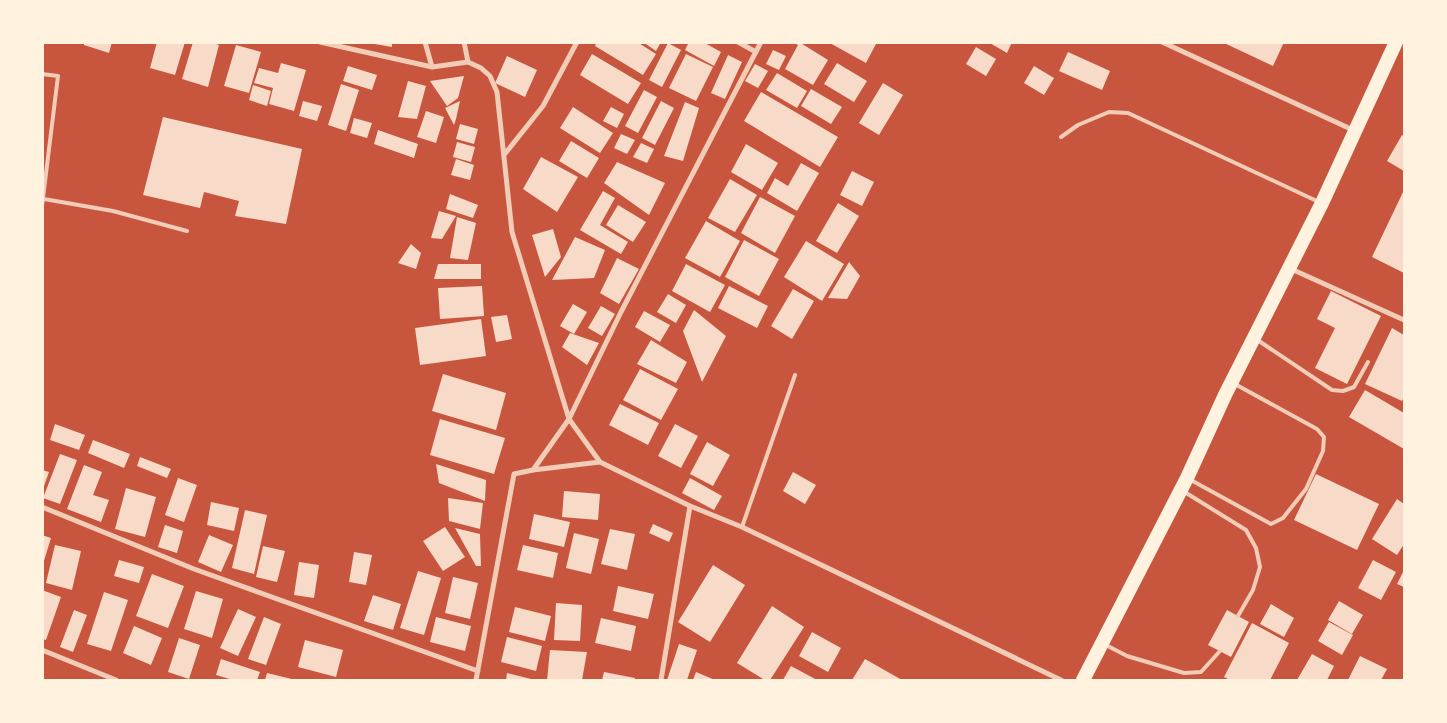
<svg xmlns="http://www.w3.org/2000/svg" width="1447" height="723" font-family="'Exo 2',sans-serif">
	<rect width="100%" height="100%" fill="#c8553d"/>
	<path fill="#f7dbc8" d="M84 42H112L109 53 84 45Z
		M157 42H185L175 75 150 68Z
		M193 42H210L219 45 208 87 182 79Z
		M363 42H392V47Z
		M597 42H637L656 54 643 75 595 46Z
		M643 42H661L656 51Z
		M689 42H703L721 52 714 66 685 50Z
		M792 42H799L828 60 813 85 785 69 798 45Z
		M828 42H877L866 63Z
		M988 42H1012L1007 53Z
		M1222 42H1284L1273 66Z
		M668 43 681 50 662 87 649 80Z
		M236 45 261 52 249 93 224 86Z
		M976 47 996 59 986 76 966 64Z
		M773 50 786 56 779 70 766 64Z
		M1068 52 1110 71 1102 90 1059 71Z
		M592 54 641 83 628 104 580 75Z
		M686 54 713 67 696 101 669 88Z
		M728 55 742 62 725 99 711 93Z
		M507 56 537 70 525 97 495 83Z
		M281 63 306 70 294 111 269 104 273 88 254 83 259 68 278 73Z
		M837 63 867 81 854 102 824 84Z
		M755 64 768 71 758 88 745 81Z
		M348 66 377 75 372 90 343 81Z
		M1034 66 1054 78 1044 95 1024 83Z
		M777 73 807 91 797 108 766 90Z
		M464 76 458 98 447 106 430 81Z
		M408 81 426 86 417 119 398 117Z
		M883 83 903 95 879 135 859 123Z
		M341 84 359 90 346 131 328 125Z
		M253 85 271 91 267 106 249 100Z
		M811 89 842 107 831 124 801 106Z
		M644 90 657 97 638 133 625 126Z
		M761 92 838 137 820 167 744 121Z
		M303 101 322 106 317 121 299 116Z
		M460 101 456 119 454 125 445 108Z
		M661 101 674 108 655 145 642 138Z
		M685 102 699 108 683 161 664 156Z
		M573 107 613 133 600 153 560 128Z
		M611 107 624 114 617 128 603 121Z
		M426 111 444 117 436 143 417 137Z
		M163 117 302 149 286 224 235 216 239 201 204 192 200 208 143 195Z
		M354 118 372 123 367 138 350 133Z
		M460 124 478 129 474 144 456 139Z
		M378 130 418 144 414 158 374 144Z
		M621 134 635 140 627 154 614 148Z
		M1402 135 1404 136V171L1387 161Z
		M571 141 599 158 587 178 559 161Z
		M457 142 475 147 471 162 453 157Z
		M641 143 654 149 647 163 633 157Z
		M746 144 778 163 762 190 731 172Z
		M541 157 578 177 557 212 523 189Z
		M456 159 474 165 470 180 451 175Z
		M617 162 665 183 649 215 604 183Z
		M801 163 819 173 797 211 767 193 775 178 788 186Z
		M852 171 874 182 862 206 840 195Z
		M730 179 757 195 735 232 708 218Z
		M1404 190V273L1372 257Z
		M603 191 615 198 600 225 628 242 621 254 580 230Z
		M450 194 478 205 473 218 446 209Z
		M760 197 795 216 775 253 741 233Z
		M838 203 859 216 837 253 816 241Z
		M618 205 646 222 633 242 606 225Z
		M439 211 456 216 442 239 431 238Z
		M457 217 476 223 468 260 450 258Z
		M706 221 740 241 720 277 685 258Z
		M553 229 561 257 545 277 532 235Z
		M575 237 605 250 594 278 552 280Z
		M744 240 779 259 759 296 725 277Z
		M806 241 844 264 822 301 784 277Z
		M411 244 421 253 416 269 398 263Z
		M617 258 639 269 619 304 600 293Z
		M849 262 860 276 847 299 828 298Z
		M438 264H481V279H434Z
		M686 264 725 285 710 312 672 291Z
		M482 286 484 316 440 319 438 288Z
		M729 286 768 306 757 328 718 308Z
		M793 289 814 301 792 339 771 326Z
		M1331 291 1381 316 1347 384 1315 368 1335 328 1317 319Z
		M668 294 686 305 676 323 657 312Z
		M573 304 587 312 574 334 560 326Z
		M601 306 615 314 602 336 588 328Z
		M694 310 726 336 702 382 683 331Z
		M644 311 670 325 660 342 635 327Z
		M507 315 512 339 496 342 491 317Z
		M481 319 486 356 420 365 415 328Z
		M1392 328 1404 335V397L1402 401 1365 384Z
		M570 333 599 343 587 365 562 347Z
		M651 340 687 362 676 383 637 364Z
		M640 369 678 389 661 420 623 400Z
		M443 374 506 393 496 430 432 411Z
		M1365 390 1404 413V449L1349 417Z
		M620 404 659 423 648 445 609 425Z
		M440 419 505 438 494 474 430 455Z
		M55 424 85 435 79 450 50 440Z
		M675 424 698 436 681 468 658 456Z
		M93 440 130 454 124 468 88 453Z
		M707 442 730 455 713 486 690 474Z
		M60 454 77 460 60 504 43 498Z
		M140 457 171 469 167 478 137 466Z
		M436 464 486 480 485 501 439 483Z
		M84 465 102 472 93 495 109 500 101 522 67 509Z
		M42 470 49 472 43 489H42Z
		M793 472 816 485 805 504 783 491Z
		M1316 474 1379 504 1357 550 1294 520Z
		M178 478 197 485 184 522 165 515Z
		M690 478 722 496 714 510 682 493Z
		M126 488 156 497 145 537 115 529Z
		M564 491 600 494 598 520 562 517Z
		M448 498 483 503 480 529 449 521Z
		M1397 499 1404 504V544L1397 555 1372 539Z
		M211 502 239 508 234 531 207 525Z
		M245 510 267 515 254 574 232 568Z
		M534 514 570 522 564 547 529 539Z
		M653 524 673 533 669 542 649 533Z
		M165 525 183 531 177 553 158 547Z
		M445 527 465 557 443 571 423 541Z
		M455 528 480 534 481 566H476Z
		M610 529 635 534 627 570 601 564Z
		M574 533 599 539 591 574 566 568Z
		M42 535 51 538 43 564H42Z
		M209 535 233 545 221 572 198 562Z
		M55 545 81 551 72 590 46 583Z
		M523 545 558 553 553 578 517 570Z
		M263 546 285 551 277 582 256 577Z
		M354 552 372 555 366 585 349 582Z
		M119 560 144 567 139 583 114 576Z
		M1373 560 1396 572 1381 600 1358 588Z
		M299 562 319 565 314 598 294 595Z
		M713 565 745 585 710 642 678 622Z
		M1404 570V587L1397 584Z
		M418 571 441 578 424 635 400 628Z
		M152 574 184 586 168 628 136 616Z
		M453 577 478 583 470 619 445 613Z
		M618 586 654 594 648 619 613 611Z
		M42 590 61 597 46 640 42 639Z
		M196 591 223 599 212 638 184 629Z
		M104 592 128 600 111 651 87 644Z
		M373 595 401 604 393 630 364 621Z
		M1339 601 1363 615 1352 634 1328 620Z
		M556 603 582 605 580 641 554 640Z
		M1271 604 1294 618 1284 637 1260 624Z
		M772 606 804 627 770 680H765L737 663Z
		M515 607 551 616 545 641 509 632Z
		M238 609 256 617 238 656 220 648Z
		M74 610 87 615 73 652 60 647Z
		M1227 610 1249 622 1231 657 1208 645Z
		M264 617 281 624 266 665 248 659Z
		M436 617 471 626 465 651 430 642Z
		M601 618 636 626 631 651 595 643Z
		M1329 622 1353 635 1342 655 1318 641Z
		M1252 623 1289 643 1270 680H1230L1224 677Z
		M134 626 162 638 151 665 123 653Z
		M812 632 841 648 828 672 799 656Z
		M507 637 542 646 536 671 501 662Z
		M179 638 200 645 189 679 168 672Z
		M305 640 343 650 336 677 298 667Z
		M679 644 697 650 687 680H667Z
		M550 650 587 652 582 680H547Z
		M1312 654 1334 666 1327 680H1297Z
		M1360 656 1387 669 1381 680H1348Z
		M221 659 260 672 257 680H233L216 675Z
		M865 659 902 680H852Z
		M791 666 817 680H783Z
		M604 672 635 678V680H602Z
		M696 672 715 680H693Z
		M267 673 296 680H265Z
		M507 673 535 680H506Z"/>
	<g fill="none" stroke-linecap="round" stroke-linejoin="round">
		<path stroke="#f1ccb7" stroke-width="4" d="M42 74 58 76 42 206
			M1061 137 1078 125 1109 112 1128 113 1319 202
			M44 199 113 211 187 231
			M1256 339 1332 390 1343 391 1354 387 1368 362
			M1189 479 1271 524 1283 518 1306 489 1323 451 1324 437 1317 429 1233 383
			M1183 491 1246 530 1256 548 1260 567 1253 590 1238 616
			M742 527 795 375
			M1104 644 1127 656 1184 673 1201 672 1220 651"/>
		<path stroke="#f1ccb7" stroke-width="5" d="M320 42 432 67 468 62 481 68 490 76 497 92 512 232 569 419 600 462 690 506 742 527 1061 680
			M425 42 432 67
			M464 42 468 62
			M738 42 756 52
			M1162 42 1353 130
			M504 155 543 106 577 42
			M1289 268 1404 320
			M533 470 569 419 621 312 761 42
			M42 507 194 569 478 671
			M42 650 116 680
			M476 680 514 474 533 470 600 462
			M661 680 690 506"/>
		<path stroke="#fff3e0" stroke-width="14" d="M1083 680 1187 478 1225 395 1322 203 1396 42"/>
	</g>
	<rect width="1447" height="723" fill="none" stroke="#fff3e0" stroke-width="88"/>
</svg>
